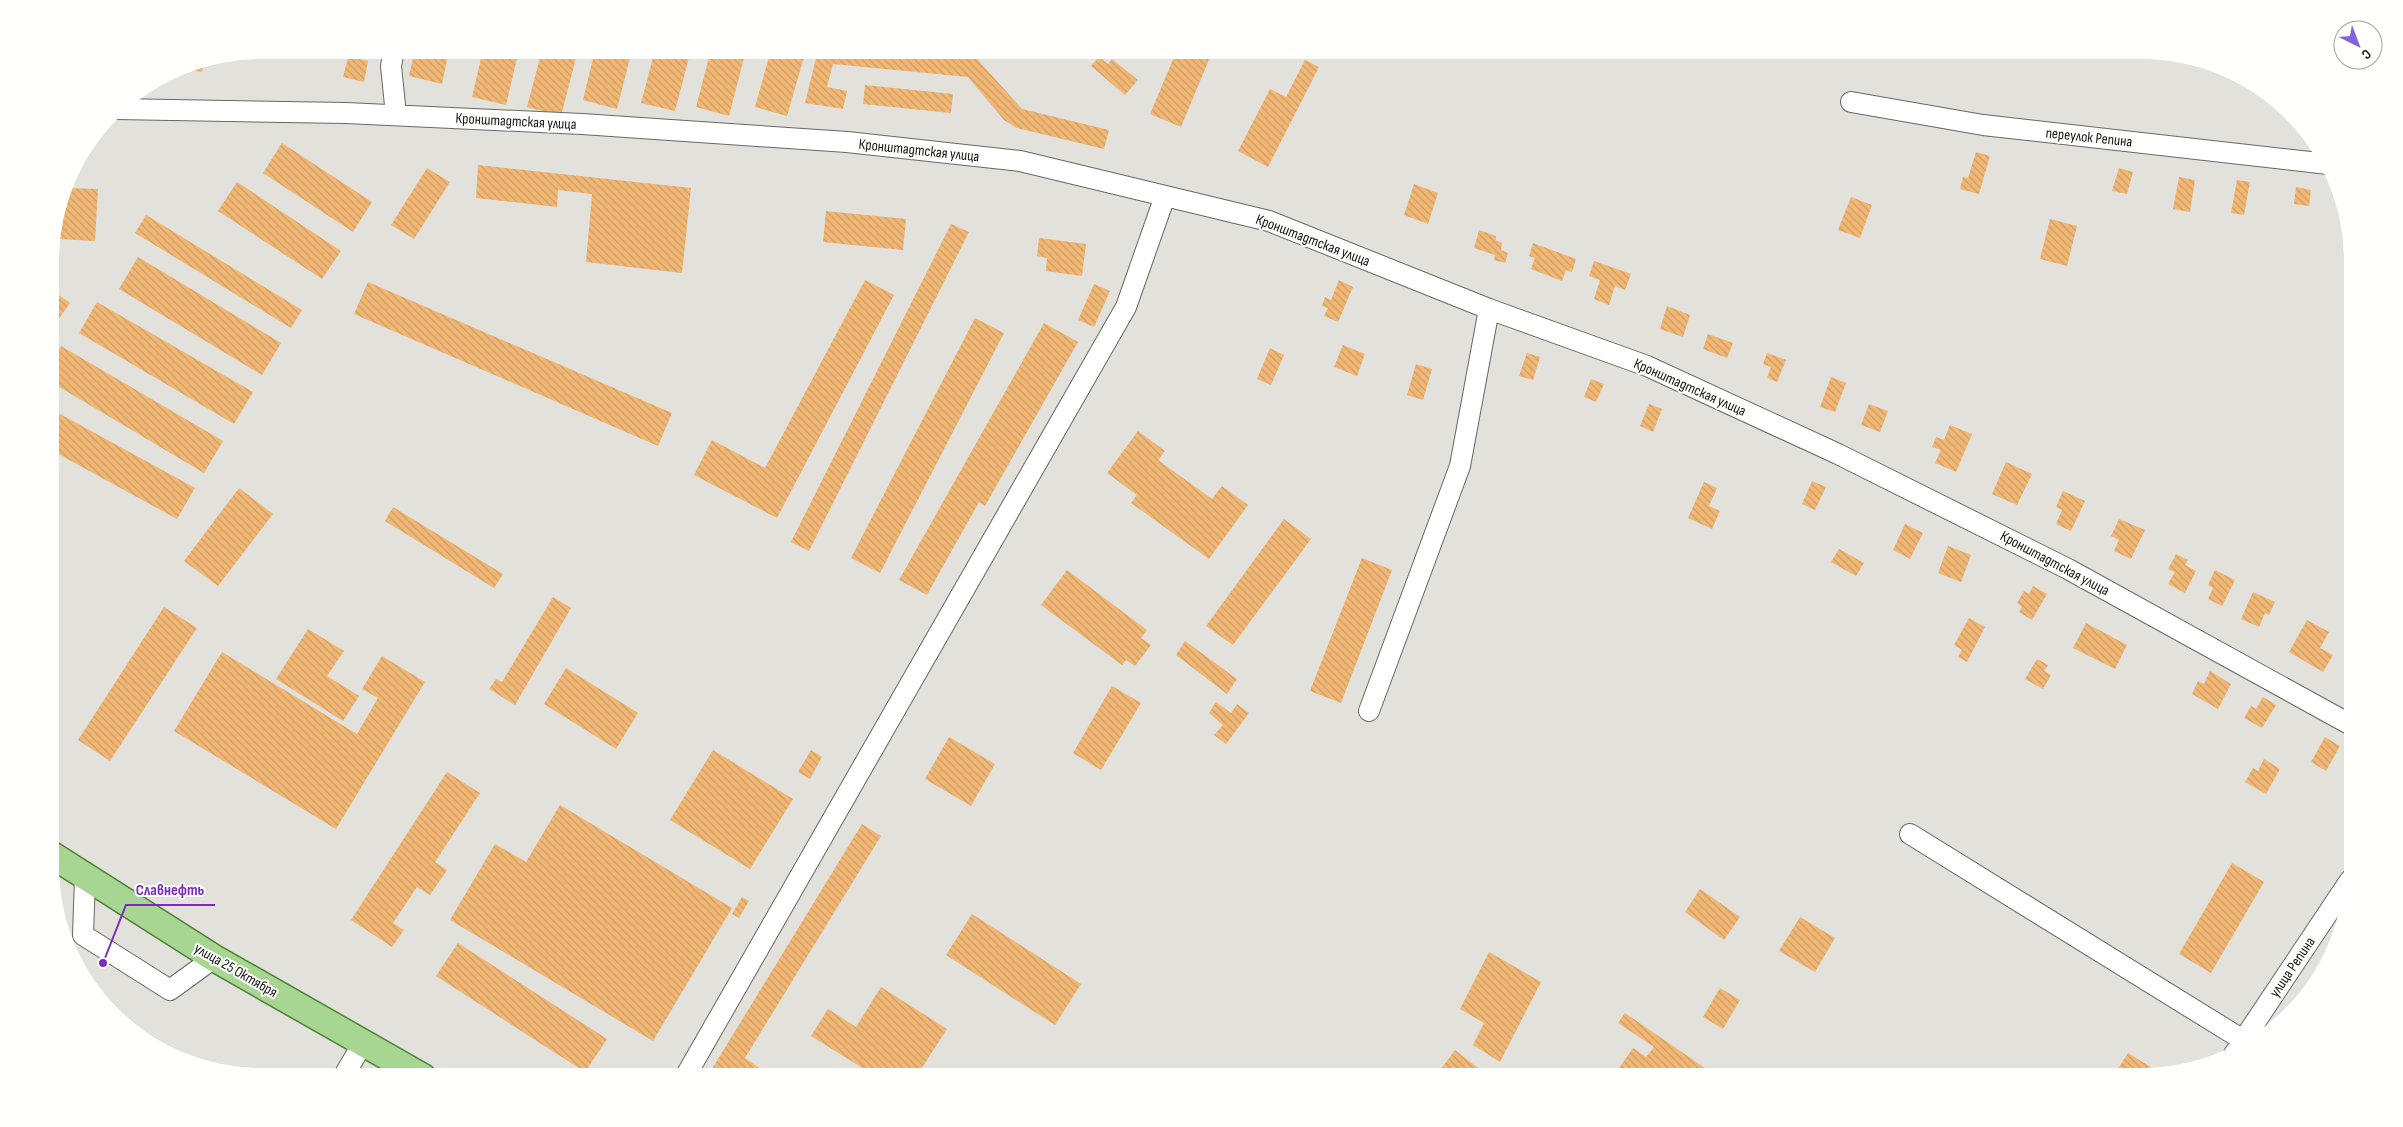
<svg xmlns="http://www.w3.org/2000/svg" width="2403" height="1127" font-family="'Sofia Sans Condensed',sans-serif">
	<defs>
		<pattern id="building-back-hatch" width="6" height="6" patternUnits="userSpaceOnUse" patternTransform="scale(1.25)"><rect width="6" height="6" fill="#f1b775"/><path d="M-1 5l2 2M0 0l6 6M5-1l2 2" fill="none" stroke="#ce9c64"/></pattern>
	</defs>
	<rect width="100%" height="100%" fill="#e2e1db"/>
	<path fill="url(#building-back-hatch)" d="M350 50H362L360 59 368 61 364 82 343 77Z
		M415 50H449L442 84 409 76Z
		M483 50H519L506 105 472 97Z
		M542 50H578L561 116 527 107Z
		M595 50H632L617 109 583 100Z
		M655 50H691L675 111 641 103Z
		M711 50H746L729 116 696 107Z
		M771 50H806L787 116 755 107Z
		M818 50H969L1022 109 1109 130 1104 149 1017 128 1004 120 968 77 833 64 827 87 847 91 843 109 805 103Z
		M1177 50H1213L1181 127 1150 114Z
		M1099 57 1108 64 1112 59 1138 80 1125 95 1091 66Z
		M1305 60 1319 67 1268 167 1238 151 1270 89 1286 97Z
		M204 61 202 72 179 67 180 66Z
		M865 85 953 94 951 113 863 104Z
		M282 143 372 202 353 232 263 173Z
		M1976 152 1990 156 1979 194 1960 189 1963 177 1968 178Z
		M478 165 691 188 682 273 586 262 592 194 558 190 557 207 476 198Z
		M427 168 450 182 414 239 391 225Z
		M2119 168 2133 172 2127 194 2112 191Z
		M2179 177 2195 180 2190 212 2173 209Z
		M2237 180 2250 182 2244 215 2231 213Z
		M237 182 341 251 322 279 218 211Z
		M1414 184 1438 193 1428 224 1404 215Z
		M2296 187 2311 190 2309 206 2294 204Z
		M66 188 98 189 95 241 58 239 60 211Z
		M2341 194 2344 206 2346 213 2338 212Z
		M1851 197 1872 205 1860 238 1838 230Z
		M826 211 906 219 903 250 823 242Z
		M146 215 302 310 291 328 135 233Z
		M2050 219 2077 226 2067 266 2040 259Z
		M951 224 969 232 809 551 791 542Z
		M1479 230 1496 236V240L1502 243 1501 250 1508 253 1505 263 1494 260 1495 255 1474 248Z
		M1039 238 1086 244 1082 276 1046 271 1047 258 1037 256Z
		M1533 243 1576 259 1572 272 1566 270 1562 281 1531 269 1535 258 1529 256Z
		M138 257 281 343 262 375 119 289Z
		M1594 261 1631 274 1625 290 1615 286 1609 305 1594 299 1600 280 1589 276Z
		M865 280 894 295 777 518 694 475 712 440 765 468Z
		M1339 280 1353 287 1338 322 1324 316 1328 308 1322 306 1325 297 1331 300Z
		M368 282 672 413 658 446 354 314Z
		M1094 284 1110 291 1094 327 1078 320Z
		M51 289 70 303 51 330Z
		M97 302 253 392 234 424 79 333Z
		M1667 306 1690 315 1683 337 1660 329Z
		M975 318 1004 333 880 573 851 558Z
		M1044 323 1078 342 985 506 979 502 927 595 899 580Z
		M1708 334 1733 343 1727 358 1703 349Z
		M1343 345 1365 354 1357 376 1334 367Z
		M61 346 223 441 204 473 51 382V364Z
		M1270 348 1284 355 1271 385 1257 379Z
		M1527 353 1540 357 1533 380 1519 376Z
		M1767 353 1786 360 1777 382 1767 378 1771 367 1763 364Z
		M1416 364 1432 369 1423 400 1407 395Z
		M1831 377 1846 383 1835 412 1820 407Z
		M1591 379 1604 384 1596 402 1584 397Z
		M1649 404 1662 409 1653 432 1640 426Z
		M1869 404 1888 411 1880 432 1861 425Z
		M51 409 195 488 177 519 51 450Z
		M1950 425 1972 434 1956 472 1935 463 1941 450 1932 447 1936 437 1944 440Z
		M1138 431 1165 451 1158 460 1212 499 1222 486 1248 505 1209 559 1131 503 1137 495 1107 473Z
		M2006 462 2032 474 2017 505 1992 494Z
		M1812 481 1826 487 1815 510 1802 504Z
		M1704 482 1717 488 1709 506 1720 511 1712 529 1688 518Z
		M239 488 273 514 218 586 184 561Z
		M2063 491 2085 501 2071 531 2056 524 2062 510 2056 507Z
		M393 507 503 574 494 588 385 521Z
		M1284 519 1311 539 1233 645 1206 626Z
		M2119 519 2145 530 2131 559 2114 551 2119 540 2111 536Z
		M1905 524 1923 533 1910 559 1893 550Z
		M1948 546 1971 555 1961 582 1938 573Z
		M1839 549 1864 563 1856 576 1831 562Z
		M2176 554 2188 560 2185 565 2196 571 2185 593 2168 584 2175 572 2168 569Z
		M1362 558 1392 570 1341 703 1310 691Z
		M1067 570 1147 630 1141 638 1151 645 1135 666 1126 660 1122 665 1041 605Z
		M2215 570 2235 580 2222 606 2208 599 2213 588 2208 585Z
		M2033 586 2047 594 2032 620 2019 612 2022 607 2017 603 2024 591 2029 594Z
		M2253 592 2275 602 2269 615 2265 613 2259 627 2241 619Z
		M553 597 571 608 515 705 489 689 496 679 502 682Z
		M164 607 197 628 110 761 78 740Z
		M1969 618 1985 627 1967 662 1958 657 1962 650 1954 645Z
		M2307 620 2329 632 2320 648 2333 655 2323 672 2289 652Z
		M2086 623 2127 645 2115 669 2073 648Z
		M308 629 344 651 327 676 359 696 343 721 276 679Z
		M1185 641 1237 679 1227 694 1176 655Z
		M222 652 357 734 378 698 362 689 382 656 425 682 336 829 174 731Z
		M2037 659 2048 665 2044 671 2051 675 2043 689 2025 679Z
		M566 668 638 713 616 749 544 704Z
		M2210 671 2231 684 2218 709 2192 694 2198 681 2204 684Z
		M1112 686 1141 703 1101 770 1073 753Z
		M2263 697 2276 705 2262 728 2244 718 2251 706 2256 709Z
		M1216 702 1231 713 1237 704 1249 713 1226 744 1214 735 1223 725 1209 713Z
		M949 737 995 764 971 806 925 779Z
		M2325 737 2340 746 2326 771 2311 762Z
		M713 750 793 799 750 869 670 820Z
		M811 750 822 757 810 779 798 772Z
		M2264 759 2280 769 2266 794 2245 782 2253 768 2258 771Z
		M447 772 480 793 435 862 447 870 430 895 417 887 393 923 404 930 392 947 351 920Z
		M560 805 732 908 653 1041 450 920 495 844 526 862Z
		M862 824 881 836 745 1058 773 1077H707Z
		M2232 863 2264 882 2211 973 2179 954Z
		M1700 889 1740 917 1724 940 1685 912Z
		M742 897 749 901 739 918 732 914Z
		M972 914 1081 984 1055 1025 946 955Z
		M1800 917 1835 938 1815 972 1779 951Z
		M458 943 607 1039 585 1072 436 976Z
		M1489 952 1541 982 1500 1062 1473 1045 1484 1023 1460 1009Z
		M881 987 947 1029 916 1077H877L811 1036 828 1009 856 1027Z
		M1720 988 1740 1000 1723 1029 1703 1017Z
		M1625 1013 1718 1077H1626L1617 1071 1633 1048 1646 1057 1654 1047 1618 1023Z
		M1455 1050 1460 1054 1490 1077H1451L1441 1069Z
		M2128 1053 2162 1074 2161 1076 2113 1077Z"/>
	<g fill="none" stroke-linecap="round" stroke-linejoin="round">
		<g stroke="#686863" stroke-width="22">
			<path id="minor" d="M394 50 391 66 396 115
				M1851 102 1983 125 2328 164
				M116 109 346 113 582 124 847 142 1020 161 1269 221 1489 309 1647 366 1838 454 2068 569 2353 726
				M1369 711 1460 466 1489 309
				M1910 834 2243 1040
				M85 878 83 935 170 990 214 958
				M2234 1054 2350 880
				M343 1077 363 1043
				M685 1077 1126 307 1165 196"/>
		</g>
		<g stroke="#4d8036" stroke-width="29">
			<path id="major" d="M52 855 214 958 423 1077"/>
		</g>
		<use href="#minor" stroke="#fff" stroke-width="20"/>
		<use href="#major" stroke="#a6d692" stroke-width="26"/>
	</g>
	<g text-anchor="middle" stroke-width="4" stroke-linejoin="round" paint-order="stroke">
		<g font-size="15" fill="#141412" stroke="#fffffe">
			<text transform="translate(516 121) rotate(3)" y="5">Кронштадтская улица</text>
			<text transform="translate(2089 137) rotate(6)" y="5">переулок Репина</text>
			<text transform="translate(919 150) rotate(6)" y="5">Кронштадтская улица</text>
			<text transform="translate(1313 240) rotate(21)" y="5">Кронштадтская улица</text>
			<text transform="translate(1690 387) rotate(24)" y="5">Кронштадтская улица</text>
			<text transform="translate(2055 563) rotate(28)" y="5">Кронштадтская улица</text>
			<text transform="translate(2292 967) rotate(-56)" y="5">улица Репина</text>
			<text transform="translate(236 970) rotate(30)" y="5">улица 25 Октября</text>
		</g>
	</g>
	<path d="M0 0H2403V1127H0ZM261 59H2142A202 202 0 0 1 2344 261V866A202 202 0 0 1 2142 1068H261A202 202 0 0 1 59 866V261A202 202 0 0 1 261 59Z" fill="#fffffe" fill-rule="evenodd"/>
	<path fill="none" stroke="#7b2cbf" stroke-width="2" d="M103 963L126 905H215"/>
	<circle fill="#7b2cbf" stroke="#fffffe" stroke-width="2" cx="103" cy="963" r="5"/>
	<g font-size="16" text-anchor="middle" font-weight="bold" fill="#7b2cbf" stroke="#fffffe" stroke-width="4" stroke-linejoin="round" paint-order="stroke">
		<text x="170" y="895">Славнефть</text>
	</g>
	<g transform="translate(2358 45) rotate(138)"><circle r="24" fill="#fffffe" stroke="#a1a1a0"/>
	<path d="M0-4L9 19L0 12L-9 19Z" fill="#8163de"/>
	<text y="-8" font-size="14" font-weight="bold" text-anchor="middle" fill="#141412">С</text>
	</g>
</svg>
